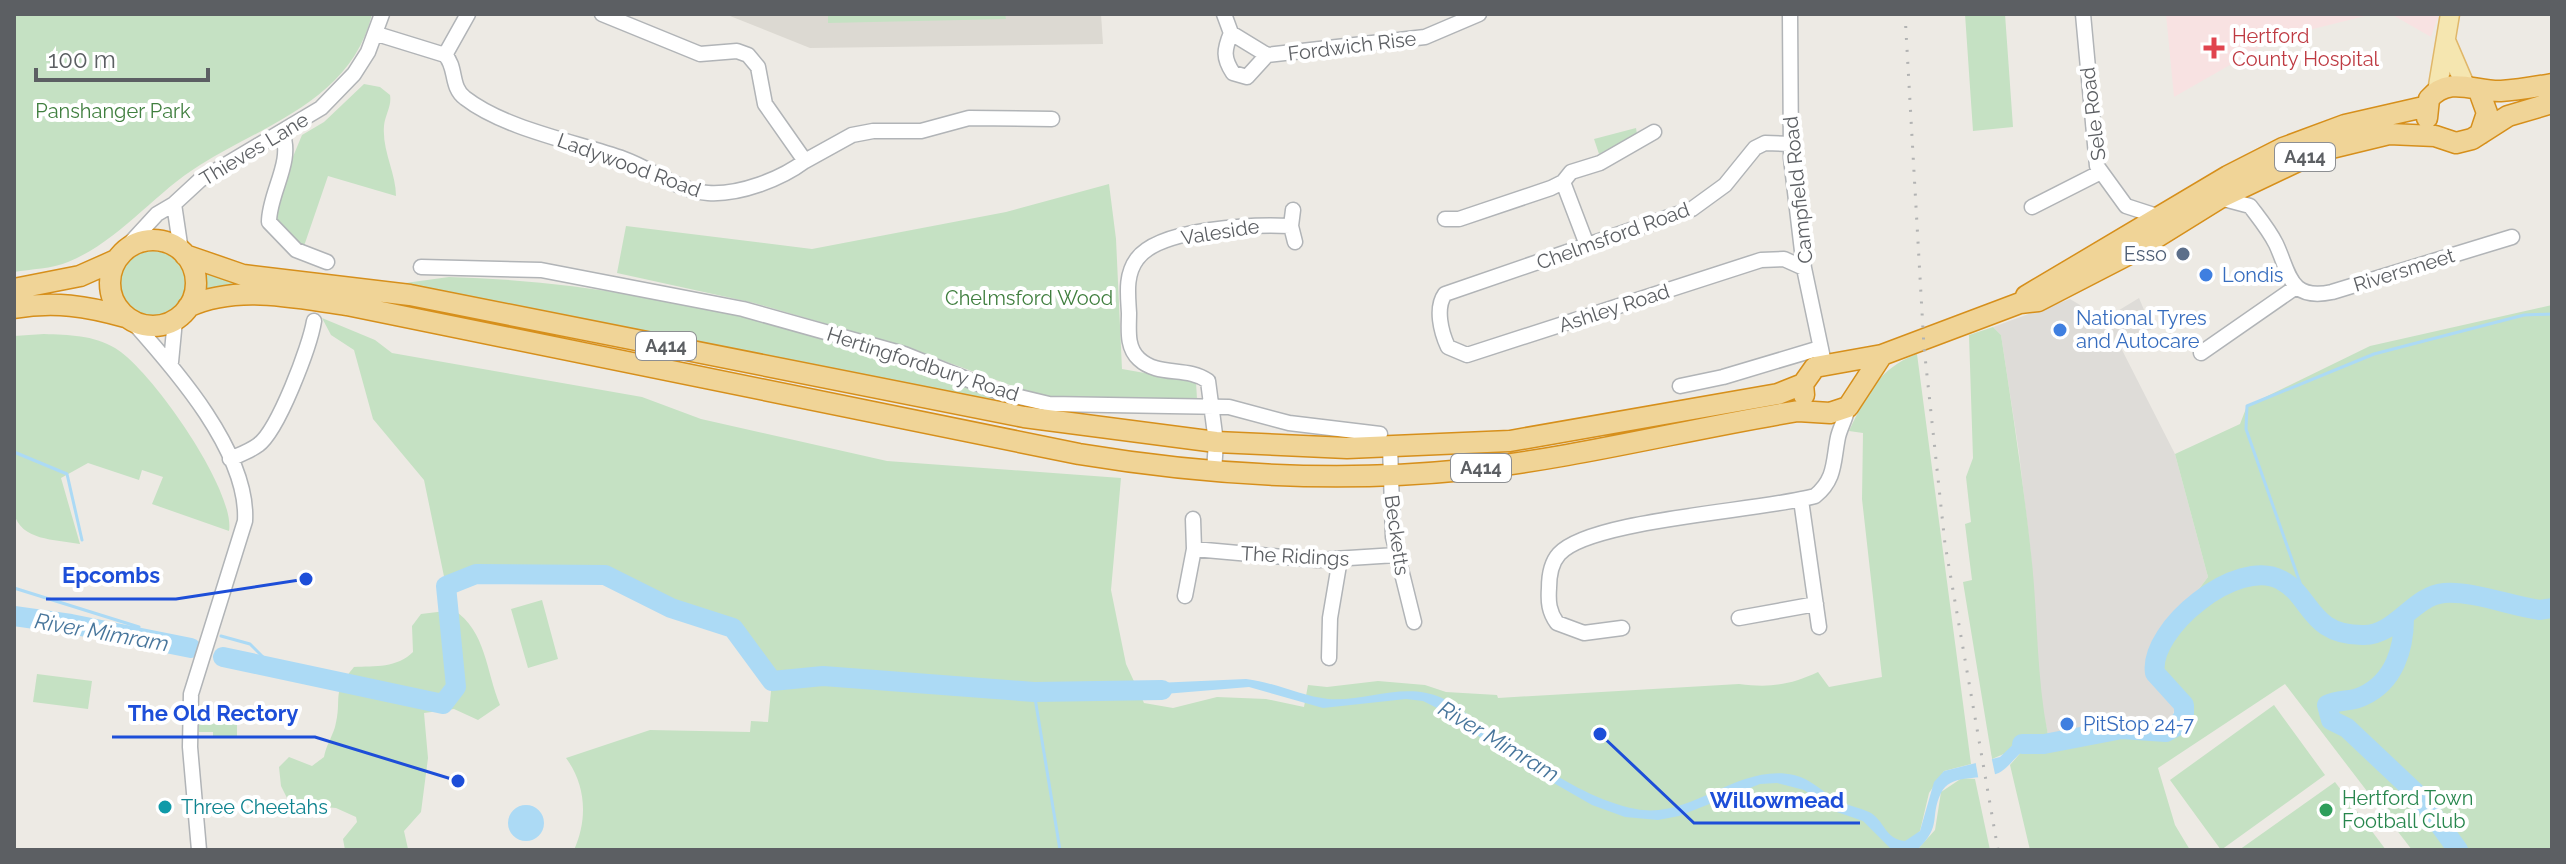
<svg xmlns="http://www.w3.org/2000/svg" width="2566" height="864" font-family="Raleway,sans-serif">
	<rect width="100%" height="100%" fill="#edeae4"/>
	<path fill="#dedcd8" d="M2139 298 2152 329 2120 346 2175 454 2208 577 2152 650 2149 661 2154 680 2171 693 2175 704 2172 722 2153 729 2134 726 2048 735 2039 691 2031 556 2019 453 2001 335 1993 327 2070 299 2080 305 2093 326Z"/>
	<path fill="#dcd9d2" d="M725 14H1101L1103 44 810 48Z"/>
	<path fill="#f8e2e2" d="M2166 14H2373L2277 38 2174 97Z
		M2391 14H2439L2431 37Z"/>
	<path fill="#c5e1c3" d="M14 14H372C352 99 266 124 200 165 153 194 121 240 68 262 52 269 31 269 14 272Z
		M828 14H1005L1006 19 828 23Z
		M1965 14H2005L2013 127 1973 131Z
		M364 84 380 87 390 95C392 106 385 115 384 126 382 151 396 173 396 196L328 176 304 246 275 221 285 176 302 135 324 122Z
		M1636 128 1637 134 1599 154 1594 139Z
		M1109 184 1116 239 1122 369 1196 382 1197 399 1084 400 1043 397 906 347 754 303 617 273 626 226 812 249 1006 212Z
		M119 285a34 34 0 1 1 68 0a34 34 0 1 1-68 0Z
		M206 272 240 281 239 288 206 296Z
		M449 277C575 280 700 304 822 336 882 352 946 367 999 402L398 284Z
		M2552 305V850H2412L2285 684 2158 768 2175 825 2190 850H2030L2010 765 2023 750 2049 752 2092 732 2164 727 2176 712C2171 694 2162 688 2156 674 2147 649 2193 598 2208 577L2175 454 2240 424 2247 406 2370 346Z
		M322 318 375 340 392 353 642 397 701 419 887 461 1121 478 1111 590 1126 664 1144 703 1173 708 1217 697 1266 699 1304 707 1308 685 1327 687 1378 681 1425 685 1446 692 1497 695 1498 698 1739 684C1770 688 1790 685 1818 672L1829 687 1882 677 1862 499 1863 433 1849 431C1866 395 1879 368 1917 354L1971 764 1944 771 1929 793 1920 831 1906 850H574C588 819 586 785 566 758L650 730 750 732 751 721 768 722 772 681 732 628 677 610 605 575 476 574 446 586 424 480 373 419 354 350 331 335Z
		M1993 327 2001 335C2012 407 2023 480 2031 553 2038 614 2036 675 2048 735L2021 737 2006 753 1992 759 1963 582 1972 580 1965 524 1971 522 1966 477 1973 458 1969 335Z
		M44 334C69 335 93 335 115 348 151 369 236 491 229 531L152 504 163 477 142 470 139 480 88 463 61 478 80 544C54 539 21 541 14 513V336Z
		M542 600 558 659 528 668 511 609Z
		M454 610C486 631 486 671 500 705L478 720 454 709 424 713 428 758 421 812 404 831 408 849 345 850 343 839 357 822 356 817 336 808 290 804 281 786 279 767 289 757 312 766 324 757C326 746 332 737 335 727 343 697 330 695 354 667 375 666 397 668 413 652L412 626 421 614Z
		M37 674 92 681 88 709 33 702Z
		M2274 705 2325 775 2221 850 2170 780Z
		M237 723V737H213V732H199V724Z
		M1962 778 1975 779 1990 850H1917L1935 830 1941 792Z
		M2335 782 2386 850H2239Z"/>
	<path fill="#acdaf5" d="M1246 679C1274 682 1300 696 1328 699 1367 702 1404 681 1442 698 1463 708 1478 725 1497 737 1538 764 1587 800 1636 809 1692 820 1737 763 1794 775 1812 779 1824 794 1841 802 1850 806 1860 808 1869 812 1885 820 1884 839 1905 841L1920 831 1934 782 1944 771 2000 757 2021 737 2048 735 2049 752 2028 748C2014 755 2009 771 1993 775 1977 780 1950 774 1941 793 1929 818 1943 825 1917 850H1892L1863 821 1834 811 1804 790 1777 783 1760 784 1679 816 1658 820 1625 817 1592 805 1491 747 1459 719 1423 701 1406 699 1323 708 1249 687 1140 696 1134 684Z
		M508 823a18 18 0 1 1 36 0a18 18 0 1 1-36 0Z"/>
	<path fill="#edeae4" d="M1991 755 1996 779 1979 782 1975 759Z"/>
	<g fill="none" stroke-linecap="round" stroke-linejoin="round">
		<path stroke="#acdaf5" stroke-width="3" d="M14 452 67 474 82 540
			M14 588 139 627
			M2311 614 2246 429 2247 406 2374 354 2524 315 2552 314
			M221 636 250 644 275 669
			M1034 692 1060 850"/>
		<path stroke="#acdaf5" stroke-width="20" d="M14 616 71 624 191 648
			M2404 618C2404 649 2394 682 2363 696 2352 702 2339 699 2327 705L2331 720 2347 728 2418 795 2458 850
			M223 657 443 704 456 687 446 586 476 574 605 575 671 608 733 628 772 681 823 676 1034 692 1162 690
			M2022 744H2044L2122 729 2166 732 2177 726 2184 716V705L2155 673C2148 629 2238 556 2281 580 2312 596 2309 636 2364 635 2396 635 2413 596 2444 593 2475 591 2510 606 2540 610L2552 608"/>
		<g stroke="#b1b4b7" stroke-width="17">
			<path id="minor" d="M468 14 445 55C457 67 450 87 465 98 505 129 576 142 624 159 652 169 678 191 708 193 740 195 781 179 805 161L765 104 758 67 748 55 737 51 700 54 602 14
				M1224 14 1231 33 1267 55 1425 37 1479 14
				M1790 14 1791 158 1804 268 1824 363
				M2083 14 2097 166 2126 206 2160 217
				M1231 33C1224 50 1223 58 1233 73L1247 77 1267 55
				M377 34 445 55
				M282 133C294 161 269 193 269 222L296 250 327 262
				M1790 144 1765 143 1755 148 1725 185 1692 209 1445 294C1435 308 1441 332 1448 347L1467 355 1761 260 1784 259 1804 268
				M805 161 852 135 873 131H921L969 118 1052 119
				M1563 182 1587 245
				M2220 198 2250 206C2259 218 2269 230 2276 244 2290 274 2289 301 2332 292L2512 237
				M174 204 181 251
				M2032 207 2101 172
				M1293 210 1291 226 1295 242
				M1445 219H1459L1551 188 1563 182 1571 172 1600 163 1654 132
				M122 252 157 214 174 204 200 180 321 108 354 74 368 52 382 14
				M421 267 541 270 743 309 904 354 999 392 1049 404 1229 407 1289 423 1380 434
				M132 321C175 369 249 453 245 521L191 694 190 747 199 850
				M2201 353 2296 287
				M171 362 175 320
				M1680 386 1723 377 1820 348
				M1390 446 1393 537 1414 622
				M230 459C239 455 250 451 258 445 278 431 310 346 314 321
				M1214 471 1216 442 1208 381C1187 366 1158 377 1139 359 1126 347 1129 329 1129 313 1128 295 1125 275 1137 259 1159 228 1255 224 1291 226
				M1801 500 1819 627
				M1194 549 1318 560 1396 555
				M1185 596 1194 549 1193 519
				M1739 618 1816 604
				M1622 628 1584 633 1557 623C1549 612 1548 602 1549 588 1549 576 1551 563 1559 554 1590 519 1763 511 1815 496 1836 479 1833 461 1838 437 1840 428 1846 418 1848 407
				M1329 658 1330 618 1340 559"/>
		</g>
		<g stroke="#e0b769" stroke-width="21">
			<path id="major" d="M2447 43 2465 85
				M2437 92 2450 14"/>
		</g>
		<g stroke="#d68f1b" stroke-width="23">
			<path id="highway" d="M2479 91 2487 113 2480 134
				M2427 118 2429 99C2449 75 2475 92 2501 91 2518 90 2535 87 2552 84
				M110 283a43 43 0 1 1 86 0a43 43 0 1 1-86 0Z
				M185 255 243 275 410 295 1024 417 1216 442 1347 448 1510 441 1778 394 1803 384
				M14 289 80 276 116 260
				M2026 296 2228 176 2283 148 2345 125 2428 106
				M188 307C237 284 295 298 347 305L1079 454C1206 475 1336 483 1464 470 1577 458 1687 429 1798 411L1830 413 1848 407 1882 355
				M14 308C54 301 87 306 125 317
				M1804 395 1803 384 1815 367 1882 355 2020 303 2038 301 2133 252 2220 198 2319 151 2389 134 2435 136 2456 143 2472 139 2508 116 2552 103"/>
		</g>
		<use href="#minor" stroke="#fff" stroke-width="14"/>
		<use href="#major" stroke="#f5e6b0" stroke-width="18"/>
		<use href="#highway" stroke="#f0d497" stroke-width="20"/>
		<path stroke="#b2b3b3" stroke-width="3" stroke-dasharray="2 10" stroke-linecap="butt" d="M1905 14 1924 347 1945 544 1998 850"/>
	</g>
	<path fill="#e0444e" stroke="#fff" stroke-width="3" d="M2210 36h8v8h8v8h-8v8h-8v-8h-8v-8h8z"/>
	<circle fill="#5c6f8a" stroke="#fff" stroke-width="3" cx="2183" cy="254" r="8"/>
	<g fill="#3f7fe0" stroke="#fff" stroke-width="3">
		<circle cx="2206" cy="275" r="8"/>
		<circle cx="2060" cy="330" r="8"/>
		<circle cx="2067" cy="724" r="8"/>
	</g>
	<circle fill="#0f9aa8" stroke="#fff" stroke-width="3" cx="165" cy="807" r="8"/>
	<circle fill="#2e9e5b" stroke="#fff" stroke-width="3" cx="2326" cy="810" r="8"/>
	<g text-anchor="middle" stroke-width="8" stroke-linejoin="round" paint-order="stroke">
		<g fill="#fff" stroke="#8d8f92" stroke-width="2">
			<rect x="2275" y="143" width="60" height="28" rx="6"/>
			<rect x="636" y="332" width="60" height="28" rx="6"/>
			<rect x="1451" y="454" width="60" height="28" rx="6"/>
		</g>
		<g font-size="18" font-weight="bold" fill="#5c5f63">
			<text x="2305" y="163">A414</text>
			<text x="666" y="352">A414</text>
			<text x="1481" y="474">A414</text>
		</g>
		<g font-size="20" fill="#be3a42" stroke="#fff" text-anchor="start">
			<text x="2232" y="43">Hertford<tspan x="2232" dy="23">County Hospital</tspan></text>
		</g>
		<g font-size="20" fill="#5c5f63" stroke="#fff">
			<text transform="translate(1352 46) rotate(-7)" y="7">Fordwich Rise</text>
			<text transform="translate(2093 114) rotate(-97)" y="7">Sele Road</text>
			<text transform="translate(254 149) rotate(-31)" y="7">Thieves Lane</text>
			<text transform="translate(629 165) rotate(20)" y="7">Ladywood Road</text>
			<text transform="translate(1798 190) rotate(-96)" y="7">Campfield Road</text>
			<text transform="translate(1220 232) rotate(-9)" y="7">Valeside</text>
			<text transform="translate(1613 236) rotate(-20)" y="7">Chelmsford Road</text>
			<text transform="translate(2404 270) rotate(-17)" y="7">Riversmeet</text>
			<text transform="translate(1614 308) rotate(-18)" y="7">Ashley Road</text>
			<text transform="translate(923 364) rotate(18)" y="7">Hertingfordbury Road</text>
			<text transform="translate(1397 535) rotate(82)" y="7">Becketts</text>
			<text transform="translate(1295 556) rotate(3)" y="7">The Ridings</text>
		</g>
		<g font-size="20" fill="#407f3f" stroke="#fff">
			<text x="113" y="118">Panshanger Park</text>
			<text x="1029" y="305">Chelmsford Wood</text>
		</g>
		<g font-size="20" fill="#4e5e75" stroke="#fff" text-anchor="end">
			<text x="2167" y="261">Esso</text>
		</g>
		<g font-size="20" fill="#366cbe" stroke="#fff" text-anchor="start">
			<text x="2222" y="282">Londis</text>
			<text x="2076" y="325">National Tyres<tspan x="2076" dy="23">and Autocare</tspan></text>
			<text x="2083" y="731">PitStop 24-7</text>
		</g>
		<g font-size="20" fill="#27864d" stroke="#fff" text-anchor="start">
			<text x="2342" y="805">Hertford Town<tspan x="2342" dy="23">Football Club</tspan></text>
		</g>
		<g font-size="20" fill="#0d838f" stroke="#fff" text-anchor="start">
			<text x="181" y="814">Three Cheetahs</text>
		</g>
		<g font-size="22" font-style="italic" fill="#48769c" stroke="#fff">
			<text transform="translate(102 632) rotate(10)" y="8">River Mimram</text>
			<text transform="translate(1499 741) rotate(31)" y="8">River Mimram</text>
		</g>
	</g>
	<path fill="none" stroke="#1d4ed8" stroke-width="3" d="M306 579L176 599H46M458 781L315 737H112M1600 734L1694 823H1860"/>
	<g fill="#1d4ed8" stroke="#fff" stroke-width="3">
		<circle cx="306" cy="579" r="8"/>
		<circle cx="458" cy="781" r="8"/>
		<circle cx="1600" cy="734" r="8"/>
	</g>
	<g font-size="22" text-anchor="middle" font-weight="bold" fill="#1d4ed8" stroke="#fff" stroke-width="8" stroke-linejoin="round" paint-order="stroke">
		<text x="111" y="583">Epcombs</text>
		<text x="213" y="721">The Old Rectory</text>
		<text x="1777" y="808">Willowmead</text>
	</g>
	<rect width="2566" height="864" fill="none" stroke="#5c5f63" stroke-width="32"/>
	<path d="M36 68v12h172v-12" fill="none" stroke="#5c5f63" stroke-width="4"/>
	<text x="48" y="68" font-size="24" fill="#5c5f63" stroke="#ffffff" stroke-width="6" paint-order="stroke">100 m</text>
</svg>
